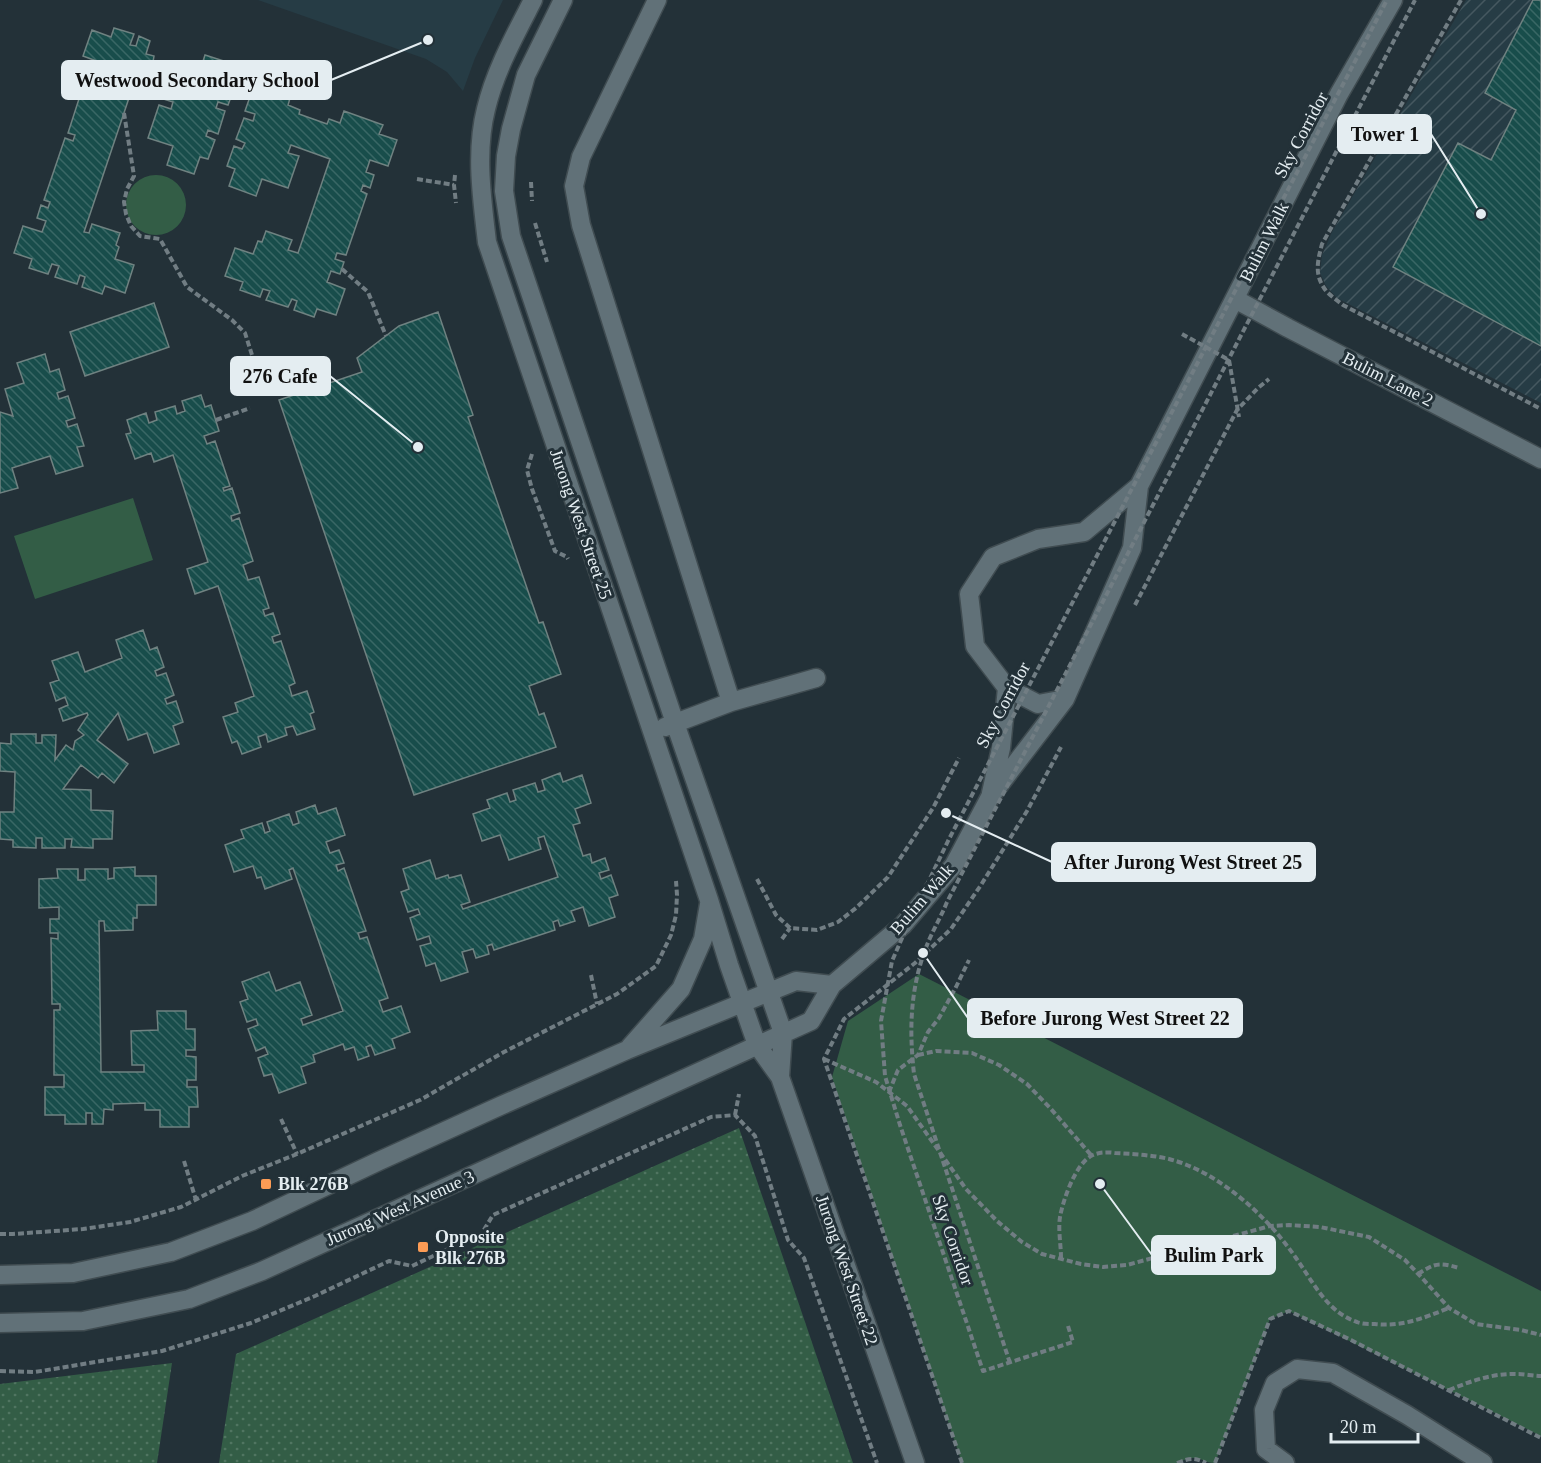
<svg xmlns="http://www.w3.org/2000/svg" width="1541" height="1463" font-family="Georgia,serif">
	<defs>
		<pattern id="industrial-furrows" width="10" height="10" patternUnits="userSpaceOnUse" patternTransform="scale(1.5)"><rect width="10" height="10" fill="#263c45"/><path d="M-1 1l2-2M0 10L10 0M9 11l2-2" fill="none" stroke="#455860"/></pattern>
		<pattern id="grass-dots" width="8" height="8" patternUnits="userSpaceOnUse" patternTransform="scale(1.5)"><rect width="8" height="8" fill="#335d46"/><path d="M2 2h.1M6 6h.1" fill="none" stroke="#507561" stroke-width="1.8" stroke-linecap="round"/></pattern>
		<pattern id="building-back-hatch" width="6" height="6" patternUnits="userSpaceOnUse" patternTransform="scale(1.5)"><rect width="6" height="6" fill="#184d4b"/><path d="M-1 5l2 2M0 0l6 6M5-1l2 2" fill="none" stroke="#396765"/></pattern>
	</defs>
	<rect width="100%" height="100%" fill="#233138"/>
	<path fill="#263c45" d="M258 0H503L475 58 463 91 447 72 426 59Z"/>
	<path fill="url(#industrial-furrows)" d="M1466 0H1541V403L1337 298 1326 286 1320 273 1322 255 1332 232Z"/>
	<path fill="url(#grass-dots)" d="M739 1128 853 1463H219L236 1354Z
		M172 1363 157 1463H0V1384Z"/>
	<path fill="#335d46" d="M126 205a30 30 0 1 1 60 0a30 30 0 1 1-60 0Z
		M133 498 153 560 35 599 14 536Z
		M919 974 1541 1291V1436L1289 1311 1270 1319 1215 1463C1206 1463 1201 1458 1193 1458 1188 1458 1182 1461 1177 1463H962L832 1077 848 1021Z"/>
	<path fill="url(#building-back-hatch)" stroke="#6f8281" stroke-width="1.5" d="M1533 0H1541V346L1393 267 1458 143 1491 160 1516 110 1485 93Z
		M114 28 134 34 130 45 136 46 139 36 150 41 146 54 154 56 153 62 183 73 185 66 200 71 205 55 233 64 226 83 235 86 228 105 218 102 216 108 225 111 218 134 208 130 206 136 215 140 208 159 200 157 194 174 167 165 173 146 148 138 159 105 171 109 173 102 132 89 84 232 89 233 92 224 120 233 116 245 119 247 115 259 134 265 125 293 105 286 102 294 82 287 85 277 80 275 77 284 55 277 59 266 52 264 48 274 29 268 32 259 14 253 23 226 42 232 46 221 37 218 41 205 48 208 50 202 44 200 65 138 73 141 75 135 68 133 88 71 98 75 102 63 83 56 92 30 111 37Z
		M268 76 294 85 288 105 300 110 299 114 327 124 329 119 340 123 344 111 383 125 379 134 397 140 388 166 370 160 366 172 374 175 370 188 363 185 361 191 367 194 346 255 337 253 335 259 344 262 340 274 331 271 327 282 345 289 336 315 317 309 314 317 294 310 297 301 292 299 288 307 266 300 270 291 263 289 260 297 240 290 243 282 225 276 235 248 253 254 258 241 262 242 266 231 292 240 288 250 298 253 330 159 291 145 288 153 299 156 288 188 262 179 256 196 229 186 235 169 227 166 234 146 242 149 245 143 236 139 244 118 253 121 255 114 245 111 252 91 262 94Z
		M154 303 169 347 85 376 70 332Z
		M438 312 473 415 468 417 539 623 543 622 561 674 529 686 539 715 544 713 556 747 414 795 279 400 362 372 357 358 399 326Z
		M45 354 50 372 59 369 65 390 57 393 59 399 68 396 75 418 66 421 68 427 77 424 84 446 77 447 83 466 56 474 50 456 12 468 18 488 0 493V412L13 416 5 389 24 383 17 363Z
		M201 395 205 407 211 405 219 431 204 436 207 444 215 441 230 486 223 488 224 491 232 488 240 513 231 516 232 521 239 518 253 561 243 565 248 580 259 577 269 608 263 610 265 616 273 613 280 634 272 637 274 643 281 641 295 683 289 686 292 696 307 691 314 712 310 714 315 729 297 735 293 726 285 728 287 735 268 742 266 734 258 737 261 747 242 754 237 741 232 743 223 717 238 712 235 703 254 696 218 586 195 594 187 569 208 562 173 455 154 462 151 453 135 459 126 434 131 433 127 420 146 413 149 423 157 420 155 412 175 406 177 414 185 411 182 401Z
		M143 630 150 650 157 647 164 667 155 671 157 676 166 673 174 695 165 699 167 704 176 701 183 722 173 726 179 744 154 753 147 733 128 740 118 713 97 740 128 764 114 783 102 773 98 778 81 765 63 789 91 790V810L113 811 112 839H93V848L71 847 72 839H65V848H42V838H36V848L13 847V840L0 839V812H14L15 772 0 771V743L11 744V734H36V743H42V735H56L55 760 66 745 73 750 75 741 84 735 78 730 88 715 87 713 63 721 59 709 68 705 65 697 56 701 50 683 59 680 52 661 78 652 85 672 122 658 116 640Z
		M560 773 563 782 582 775 591 803 575 809 580 823 573 825 583 856 590 854 592 863 605 858 609 870 599 873 601 879 611 875 618 895 609 898 615 917 589 926 583 907 571 911 575 921 560 926 558 920 553 922 555 930 494 950 492 944 487 946 489 954 476 958 473 949 462 952 468 972 441 981 435 963 426 966 420 946 431 943 429 936 417 940 410 918 420 914 418 909 408 912 401 892 409 889 403 869 430 860 436 879 448 875 449 878 461 875 470 902 461 905 463 909 558 877 544 836 538 838 541 849 509 860 500 835 482 841 473 814 490 808 487 800 507 793 510 802 516 800 513 790 535 783 538 792 545 790 542 780Z
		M315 805 318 814 336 808 345 835 326 842 330 853 339 850 344 863 336 865 338 871 344 868 366 931 358 933 360 939 367 937 388 998 379 1001 383 1012 401 1006 410 1032 392 1039 395 1048 375 1055 371 1045 366 1047 369 1056 358 1060 354 1047 345 1050 343 1044 313 1055 315 1062 301 1067 306 1083 279 1093 272 1074 264 1076 258 1058 268 1054 265 1047 256 1051 248 1029 258 1025 256 1019 247 1022 240 1002 248 999 242 982 269 972 276 991 300 982 312 1015 301 1019 303 1025 343 1011 293 868 289 870 292 879 265 889 261 877 257 878 253 866 234 872 225 845 244 838 241 830 262 823 265 833 270 831 267 822 289 814 293 825 299 823 296 812Z
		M135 867V876H156V905H137V918H133V930L105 931 104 921H99L101 1072H144V1065H132L131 1031 158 1030 157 1011H186V1029H195V1050H186V1056L196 1057V1080H187V1087H197L198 1107H189V1127H160V1110H145V1103L113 1104V1110L104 1109 103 1124H92V1113H86V1124H65V1115H45V1087H64V1075H54V1010H60V1004H52L51 938 58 939V933H50V919H59V907L39 908V879L58 878 57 869H78V880H85V869H108V879L114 878V868Z"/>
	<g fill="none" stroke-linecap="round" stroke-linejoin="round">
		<g stroke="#404c51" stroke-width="21">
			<path id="minor" d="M533 0C515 35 495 71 486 109 475 152 482 199 487 242L709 900 729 965 757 1045 780 1077 915 1463
				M563 0 526 75 511 129 506 156 504 191 511 236 675 723 783 1033 780 1077
				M657 0 581 157 574 186 581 225 731 702
				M1235 299 1288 328 1541 459
				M1065 699 1038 704 1007 688 975 646 969 594 993 557 1038 539 1084 532 1139 486
				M665 727 731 702 816 678
				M991 793 1001 748 1007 688
				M630 1047 681 989 703 939 709 904
				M0 1275 73 1273 171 1252 252 1221 379 1161 500 1106 627 1050 796 981 832 985
				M0 1323 83 1321 189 1299 262 1271 811 1021 832 985 903 925 954 865 990 797 1065 699 1132 548 1139 486 1339 94 1393 0
				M1285 1463 1266 1449 1264 1410 1275 1383 1297 1369 1333 1373 1407 1415 1483 1463"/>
		</g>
		<path stroke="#717d83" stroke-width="4" stroke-dasharray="6 3" stroke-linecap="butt" d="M1461 0 1322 244C1317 263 1314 276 1327 292 1332 297 1338 301 1343 305L1541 409
			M124 113 134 176 127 189 124 202 126 214 131 226 140 236 160 239 187 287 232 320 245 333 258 374
			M455 175 454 185 456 203
			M417 179 454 185
			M531 182 532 201
			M535 223 547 262
			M342 269 368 292 386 336
			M216 420 250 408
			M532 454 527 470 532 489 555 551 567 557 568 559
			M1135 605 1237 410 1258 388 1269 379
			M757 879 776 915 790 928 817 930 838 922 856 908 888 877 933 808 959 758
			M782 939 790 928
			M591 975 597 1004
			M918 1055 936 1051 972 1053 999 1065 1027 1084 1051 1109 1091 1155
			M824 1059 876 1082 907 1106 966 1189 997 1221 1022 1242 1042 1254 1081 1264 1103 1267 1127 1265 1270 1226 1289 1225 1320 1227 1369 1237 1405 1260 1423 1279 1449 1308 1476 1324 1521 1330 1541 1335
			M889 1092 898 1070 918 1055 928 1032 939 1018 956 987 969 960
			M735 1115 739 1094
			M281 1119 297 1154
			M184 1161 196 1200
			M0 1234H13L83 1229 130 1222 181 1207 242 1176 297 1154 420 1100 504 1052 617 994 656 966 671 935 676 915 677 895 676 881
			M1061 1258C1061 1245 1058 1230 1060 1217 1063 1200 1076 1162 1093 1155 1100 1152 1107 1152 1115 1153 1133 1154 1152 1155 1169 1159 1219 1172 1267 1216 1296 1258 1313 1282 1327 1312 1357 1322 1362 1324 1369 1324 1375 1324 1402 1327 1424 1318 1449 1308
			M1418 1274C1435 1263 1439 1262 1459 1268
			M0 1371 35 1372 162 1351 251 1323 315 1296 389 1261 412 1266 482 1233 493 1215 711 1117 735 1115 755 1136 788 1240 804 1258 877 1463
			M1449 1390C1471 1381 1493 1373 1518 1374 1525 1374 1533 1376 1541 1376
			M962 1463 824 1059 844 1019 915 963 951 929 981 885 1027 811 1061 747
			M1177 1463C1190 1458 1194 1457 1206 1463
			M1215 1463 1270 1319 1289 1311 1351 1340 1541 1438"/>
		<use href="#minor" stroke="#617178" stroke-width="18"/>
		<path stroke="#717d83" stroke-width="4" stroke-dasharray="6 3" stroke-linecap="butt" d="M1182 334 1229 360 1239 417
			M1068 1326 1073 1342 983 1371 900 1125 885 1076 881 1021 892 961 910 920 948 841 1387 0
			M1010 1363 914 1074C909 1029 910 988 927 945 933 930 941 917 947 902L1415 0"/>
	</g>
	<g fill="#fd9c55" stroke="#233138" stroke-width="2">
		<rect x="260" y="1178" width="12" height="12" rx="3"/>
		<rect x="417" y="1241" width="12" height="12" rx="3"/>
	</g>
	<g text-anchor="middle" stroke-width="6" stroke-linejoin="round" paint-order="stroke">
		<g font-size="18" fill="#e4edf1" stroke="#233138">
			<text transform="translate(1301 135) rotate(-62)" y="6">Sky Corridor</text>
			<text transform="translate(1264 242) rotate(-63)" y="6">Bulim Walk</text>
			<text transform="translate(1388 379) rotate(27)" y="6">Bulim Lane 2</text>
			<text transform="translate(581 524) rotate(71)" y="6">Jurong West Street 25</text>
			<text transform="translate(1003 705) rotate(-62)" y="6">Sky Corridor</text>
			<text transform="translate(922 899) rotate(-49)" y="6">Bulim Walk</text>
			<text transform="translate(400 1208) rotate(-24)" y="6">Jurong West Avenue 3</text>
			<text transform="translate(953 1240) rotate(71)" y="6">Sky Corridor</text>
			<text transform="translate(847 1270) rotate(71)" y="6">Jurong West Street 22</text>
		</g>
		<g font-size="18" font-weight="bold" fill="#e4edf1" stroke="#233138" text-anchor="start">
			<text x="278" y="1190">Blk 276B</text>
			<text x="435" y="1243">Opposite<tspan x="435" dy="21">Blk 276B</tspan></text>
		</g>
	</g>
	<path fill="none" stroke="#e4edf1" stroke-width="2" d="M428 40L331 80M1481 214L1431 134M418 447L330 376M946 813L1052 862M923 953L968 1018M1100 1184L1152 1255"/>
	<g fill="#e4edf1" stroke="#233138" stroke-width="2">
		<circle cx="428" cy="40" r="6"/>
		<circle cx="1481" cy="214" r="6"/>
		<circle cx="418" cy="447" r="6"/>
		<circle cx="946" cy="813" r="6"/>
		<circle cx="923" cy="953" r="6"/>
		<circle cx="1100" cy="1184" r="6"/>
	</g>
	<g fill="#e4edf1" stroke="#e4edf1" stroke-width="2">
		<rect x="62" y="61" width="269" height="38" rx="6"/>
		<rect x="1338" y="115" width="93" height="38" rx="6"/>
		<rect x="231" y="357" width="99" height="38" rx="6"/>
		<rect x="1052" y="843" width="263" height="38" rx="6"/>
		<rect x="968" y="999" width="274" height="38" rx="6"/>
		<rect x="1152" y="1236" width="123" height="38" rx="6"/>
	</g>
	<g font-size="20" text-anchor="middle" font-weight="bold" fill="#111">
		<text x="197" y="87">Westwood Secondary School</text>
		<text x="1385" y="141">Tower 1</text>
		<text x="280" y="383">276 Cafe</text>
		<text x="1183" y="869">After Jurong West Street 25</text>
		<text x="1105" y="1025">Before Jurong West Street 22</text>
		<text x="1214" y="1262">Bulim Park</text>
	</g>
	<path d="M1331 1433v9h87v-9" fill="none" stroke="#e4edf1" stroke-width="3"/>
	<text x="1340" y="1433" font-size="18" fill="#e4edf1" stroke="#233138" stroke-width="4.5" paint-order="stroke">20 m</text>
</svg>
